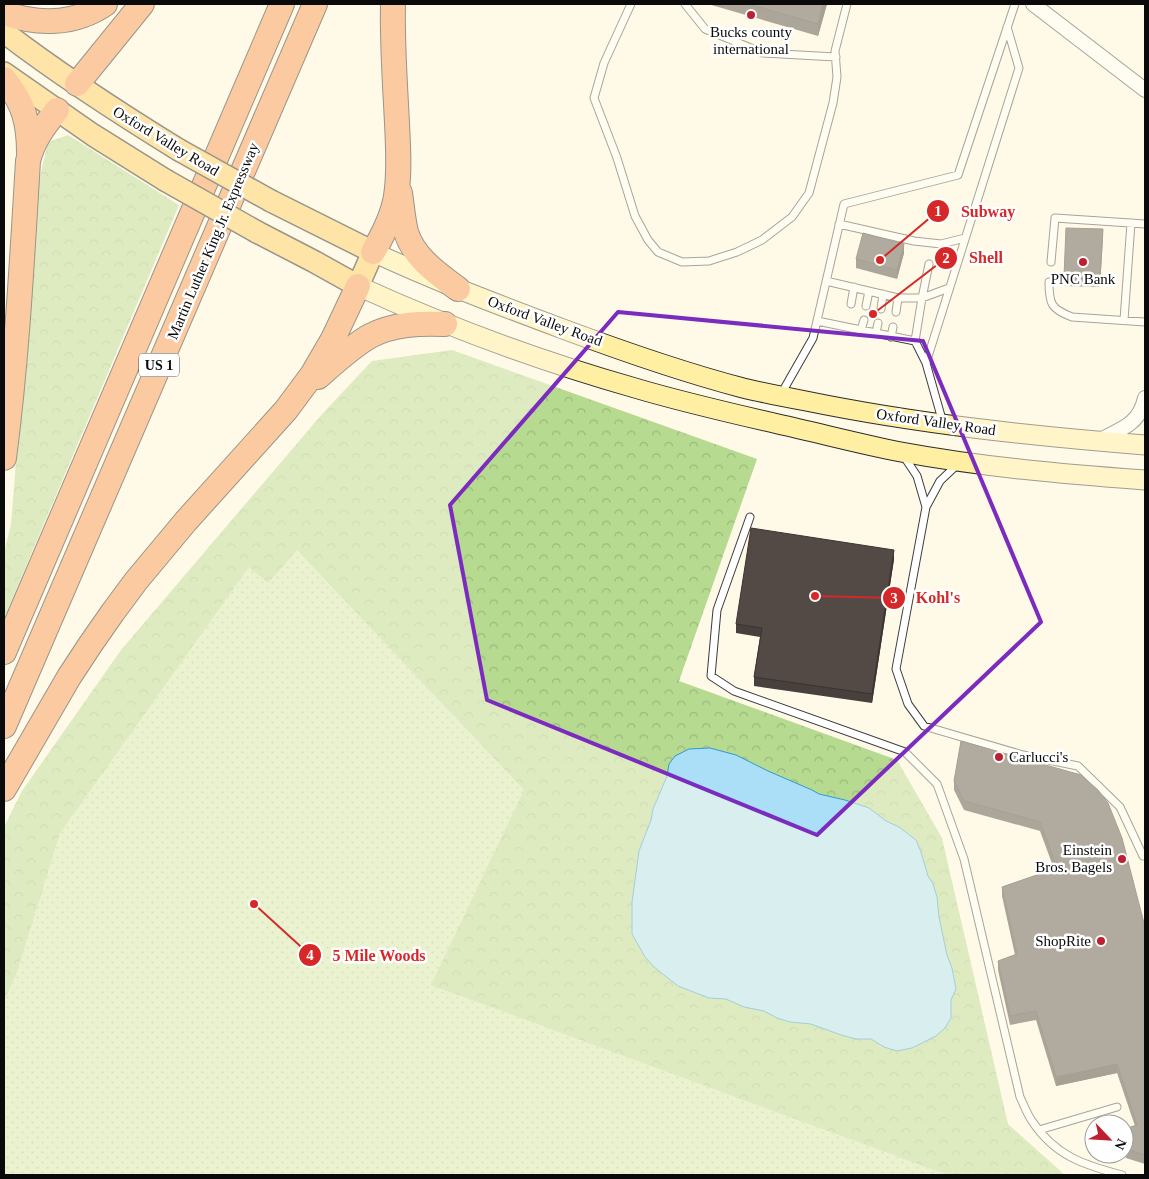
<svg xmlns="http://www.w3.org/2000/svg" width="1149" height="1179" font-family="Georgia,serif">
	<defs>
		<pattern id="forest-crowns" width="20" height="18" patternUnits="userSpaceOnUse" patternTransform="scale(1.25)"><rect width="20" height="18" fill="#b6da90"/><path d="M2 6a3 3 0 1 1 6 0M12 15a3 3 0 1 1 6 0" fill="none" stroke="#9bba7b"/></pattern>
		<pattern id="park-dots" width="8" height="8" patternUnits="userSpaceOnUse" patternTransform="scale(1.25)"><rect width="8" height="8" fill="#d1e9b1"/><path d="M2 2h.1M6 6h.1" fill="none" stroke="#b2c697" stroke-width="1.8" stroke-linecap="round"/></pattern>
	</defs>
	<rect width="100%" height="100%" fill="#fff9e7"/>
	<path fill="url(#forest-crowns)" d="M68 135 179 205 4 618V553L11 524 39 181 48 142Z
		M452 350 757 459 679 681 897 760 942 838 1008 1124 1065 1175H4V827L22 791 121 650 323 413 372 361Z"/>
	<path fill="url(#park-dots)" d="M297 550 524 790 431 985 948 1175H4V1001L16 975 60 833 249 567 268 583Z"/>
	<path fill="#abdff7" stroke="#309ad0" d="M710 748 736 755 768 771 812 790 819 794 845 800 869 808 886 821 899 827 916 840 921 852 928 876 933 884 937 897 939 917 947 955 952 968 956 989 951 1000V1018L945 1028 936 1036 912 1048 897 1051 884 1047 871 1039H856L841 1035 811 1024 790 1022 777 1018 764 1011 744 1007 726 999 709 998 678 986 654 967 645 957 632 934V902L639 851 651 820 653 809 667 776 669 764 675 756 689 749Z"/>
	<g fill="none" stroke-linecap="round" stroke-linejoin="round">
		<g stroke="#3d3d3d" stroke-width="9">
			<path id="service" d="M631 4 604 63 594 98 617 158 635 216 648 240 658 252 682 262 709 261 737 252 762 240 792 217 809 193 833 103 837 77 835 51 847 4
				M685 4 705 29 763 53 836 57
				M839 224 914 241 941 244 965 238
				M1051 262 1055 218 1145 224
				M826 281 898 298H922L949 288
				M1049 282C1049 304 1051 309 1072 317L1145 322
				M851 304 854 287
				M866 306 869 291
				M881 309 883 294
				M896 312 898 298
				M1124 320 1131 223
				M817 321 915 341 926 363 943 423
				M861 330 864 320
				M876 333 878 323
				M891 337 893 327
				M915 341 922 298 929 264
				M926 363 1019 68 1007 27
				M780 396 813 338 844 204 958 175 1015 4
				M903 455 917 476 926 507
				M958 464 940 481 926 507 896 669 908 704 924 726 1023 755 1078 766 1120 807 1143 856 1145 855
				M750 517 717 610 711 676 734 691 905 752 937 784 964 859 1020 1097C1024 1105 1027 1114 1032 1121 1055 1156 1084 1165 1122 1175
				M1039 1130 1117 1107"/>
		</g>
		<g stroke="#3d3d3d" stroke-width="16">
			<path id="minor" d="M1033 4 1145 90
				M1098 441C1121 429 1139 425 1145 398"/>
		</g>
		<g stroke="#2c2c2c" stroke-width="21">
			<path id="secondary" d="M373 252C435 281 499 305 563 329 622 351 682 372 743 388 764 393 785 397 806 401 918 424 1032 436 1145 445
				M358 286C448 327 540 361 635 388 682 402 730 413 778 424 819 433 860 444 901 452 982 467 1064 474 1145 480"/>
		</g>
		<g stroke="#1b1b1b" stroke-width="24">
			<path id="primary" d="M4 32C60 75 119 113 179 150
				M4 73 93 135 165 180
				M257 232 315 262 358 286 373 252 271 201"/>
		</g>
		<g stroke="#1b1b1b" stroke-width="26">
			<path id="motorway" d="M4 13C38 25 74 25 105 4
				M4 79C24 103 29 123 29 153
				M77 84 142 4
				M400 193C402 206 403 220 406 232 414 258 438 274 458 289
				M373 252C383 235 393 216 396 196 400 172 398 147 397 123 395 83 392 43 393 4
				M318 377C334 363 351 347 370 336 393 324 419 323 445 324
				M4 458C17 359 22 260 28 161 33 140 44 126 57 110
				M4 652 282 4
				M4 726 315 4
				M4 789 69 677 90 645 113 612 136 581 186 521 286 410 312 375 333 339 358 286"/>
		</g>
		<use href="#service" stroke="#fff" stroke-width="7"/>
		<use href="#minor" stroke="#fff" stroke-width="14"/>
		<use href="#secondary" stroke="#ffefa2" stroke-width="19"/>
		<use href="#primary" stroke="#fccb5a" stroke-width="21"/>
		<use href="#motorway" stroke="#f8914c" stroke-width="24"/>
		<g stroke="#1b1b1b" stroke-width="24" stroke-linecap="butt">
			<path id="primary-bridge" d="M179 150 271 201
				M165 180 257 232"/>
		</g>
		<use href="#primary-bridge" stroke="#fccb5a" stroke-width="21"/>
	</g>
	<path fill="#47403c" d="M708 4H827L818 36Z
		M1103 238 1100 287 1064 286V277Z
		M904 253 897 279 856 268V259Z
		M894 559 872 703 754 686V677L760 637 736 633V624Z
		M961 741 1145 927V1164L1126 1158 1124 1148V1129L1135 1126 1117 1073 1056 1086 1036 1020 1010 1025 998 970V961L1015 955 1002 896V887L1054 869 1040 831 964 810 954 790V781Z"/>
	<path fill="#3a3431" d="M823 4H827L818 36V24Z
		M904 244V253L897 279V270Z
		M894 550V559L872 703V694Z
		M1117 1064V1073L1056 1086V1077Z"/>
	<path fill="#534a46" stroke="#3a3431" d="M748 4H823L818 24Z
		M1066 228 1103 229 1100 278 1064 277Z
		M863 233 904 244 897 270 856 259Z
		M751 528 894 550 872 694 754 677 762 628 736 624Z
		M961 741 1081 775 1098 790 1108 803 1122 838 1145 927V1155L1126 1149 1124 1139V1129L1137 1125 1117 1064 1056 1077 1036 1011 1010 1016 998 961 1017 954 1002 887 1057 868 1040 822 964 801 954 781Z"/>
	<path d="M0 0H1149V1179H0ZM618 312 923 341 1041 622 817 835 487 700 450 505Z" fill="#fff9e7" fill-opacity=".55" fill-rule="evenodd"/>
	<path fill="none" stroke="#7b2cbf" stroke-width="4" stroke-linejoin="round" d="M618 312 923 341 1041 622 817 835 487 700 450 505Z"/>
	<g fill="#bc2031" stroke="#fff" stroke-width="2">
		<circle cx="751" cy="15" r="5"/>
		<circle cx="1083" cy="262" r="5"/>
		<circle cx="999" cy="757" r="5"/>
		<circle cx="1122" cy="859" r="5"/>
		<circle cx="1101" cy="941" r="5"/>
	</g>
	<g text-anchor="middle" stroke-width="5" stroke-linejoin="round" paint-order="stroke">
		<rect fill="#fff" stroke="#545454" stroke-width="1" x="139" y="353.5" width="40" height="23" rx="4"/>
		<g font-size="14" font-weight="bold" fill="#0a0a0a">
			<text x="159" y="370">US 1</text>
		</g>
		<g font-size="15" fill="#0a0a0a" stroke="#fff">
			<text x="751" y="37">Bucks county<tspan x="751" dy="17">international</tspan></text>
			<text x="1083" y="284">PNC Bank</text>
			<text x="1009" y="762" text-anchor="start">Carlucci's</text>
			<text x="1112" y="855" text-anchor="end">Einstein<tspan x="1112" dy="17">Bros. Bagels</tspan></text>
			<text x="1091" y="946" text-anchor="end">ShopRite</text>
		</g>
		<g font-size="15" fill="#0a0a0a" stroke="#fff">
			<text transform="translate(166 141) rotate(31)" y="5">Oxford Valley Road</text>
			<text transform="translate(213 241) rotate(-67)" y="5">Martin Luther King Jr. Expressway</text>
			<text transform="translate(545 321) rotate(20)" y="5">Oxford Valley Road</text>
			<text transform="translate(936 422) rotate(8)" y="5">Oxford Valley Road</text>
		</g>
	</g>
	<path fill="none" stroke="#d62828" stroke-width="2" d="M880 260L938 211M873 314L946 258M815 596L894 598M254 904L310 955"/>
	<g fill="#d62828" stroke="#fff" stroke-width="2">
		<circle cx="880" cy="260" r="5"/>
		<circle cx="873" cy="314" r="5"/>
		<circle cx="815" cy="596" r="5"/>
		<circle cx="254" cy="904" r="5"/>
		<circle cx="938" cy="211" r="12"/>
		<circle cx="946" cy="258" r="12"/>
		<circle cx="894" cy="598" r="12"/>
		<circle cx="310" cy="955" r="12"/>
	</g>
	<g font-size="15" text-anchor="middle" font-weight="bold" fill="#fff">
		<text x="938" y="216">1</text>
		<text x="946" y="263">2</text>
		<text x="894" y="603">3</text>
		<text x="310" y="960">4</text>
	</g>
	<g font-size="16" text-anchor="middle" font-weight="bold" fill="#d62828" stroke="#fff" stroke-width="5" stroke-linejoin="round" paint-order="stroke">
		<text x="988" y="217">Subway</text>
		<text x="986" y="263">Shell</text>
		<text x="938" y="603">Kohl's</text>
		<text x="379" y="961">5 Mile Woods</text>
	</g>
	<rect width="1149" height="1179" fill="none" stroke="#0a0a0a" stroke-width="10"/>
	<g transform="translate(1109 1139) rotate(115)"><circle r="24" fill="#ffffff" stroke="#9d9d9d"/>
	<path d="M0-4L9 19L0 12L-9 19Z" fill="#bc2031"/>
	<text y="-8" font-size="14" font-weight="bold" text-anchor="middle" fill="#0a0a0a">N</text>
	</g>
</svg>
